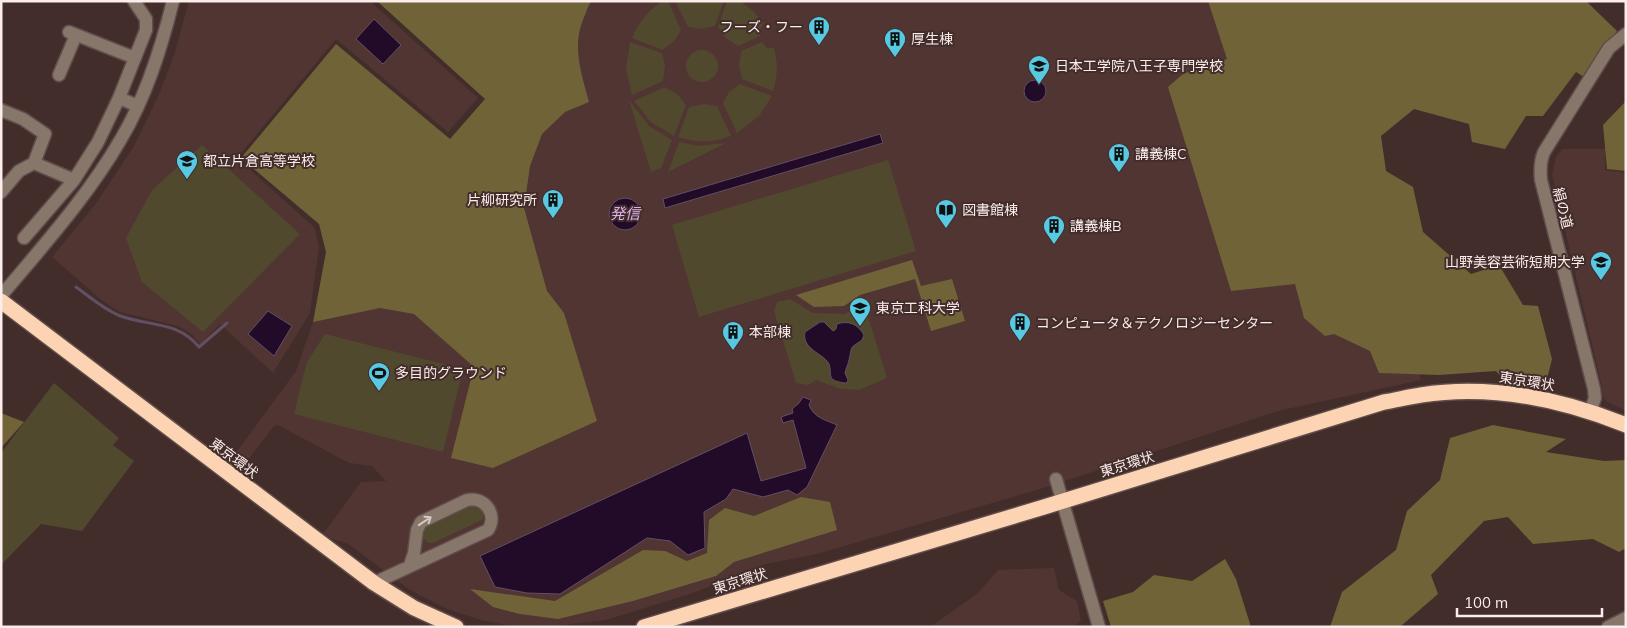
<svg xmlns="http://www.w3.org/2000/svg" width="1627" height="628" font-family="Mulish,'Noto Sans JP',sans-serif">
	<rect width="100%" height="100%" fill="#422d2b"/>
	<path fill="#503533" d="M189 1H370L478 98 448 132 336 39 237 158 315 228 319 247 310 313 273 373 220 324 200 344 191 334 178 326 120 312 104 302 52 257 97 202 134 146 160 92 174 55Z
		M539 1H1381L1353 29 1394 273 1421 380 1278 411 1047 487 817 554 766 564 693 593 606 620 547 627 510 626 481 620 447 609 410 590 347 543 332 539 324 533 361 482 386 481 372 466 349 463 278 425 274 426 241 469 230 461 296 371 327 282 479 179Z
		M1562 149H1605V170L1626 173V411L1607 402 1601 394 1602 387 1552 175 1556 157Z
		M1054 568 1059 590 1077 601 1081 621 1073 627H930L977 594 998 570Z"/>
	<path fill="#51492e" d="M663 1H668L681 30 675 40 663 50 632 38C638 23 649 9 663 1Z
		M675 1H724L715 26 702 29 688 27Z
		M727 1H740L752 10 764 23 759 30 760 36 738 46 726 38 718 27Z
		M630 42 662 53 665 65 663 81 632 95 626 69Z
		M762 42 767 48H774C778 62 778 76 773 91L742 79 739 66 741 51Z
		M686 66a16 16 0 1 1 32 0a16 16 0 1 1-32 0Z
		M740 84 772 96 759 116 737 133 723 103 729 92Z
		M665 87 678 95 686 105 674 136 651 122 634 101Z
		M629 100 649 126 672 140 661 168 651 172Z
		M704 104 717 106 731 136C713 143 696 143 678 137L689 107Z
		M679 142 698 146 726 143 668 172Z
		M202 145 300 234 203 332 142 282 126 238 152 190Z
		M888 160 916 251 699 317 672 225Z
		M790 299 813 313 845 314 864 304 887 378 859 390 841 389 816 380 808 385 796 383 774 311 777 302Z
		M325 334 463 369 443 452 294 414 307 362Z
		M54 383 119 438 113 445 134 461 82 531 41 524 1 565V453Z
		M470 506 481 510 484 514 482 520 433 543H428L423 538V529L427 526Z"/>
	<path fill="#706338" d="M377 1H592C588 5 587 10 585 15 571 45 581 72 589 102L565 112 542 134 530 166 524 208 547 291 564 313 597 421 493 468 451 458 474 367 414 314 380 308 313 322 326 252 319 224 241 158 336 44 450 139 485 99Z
		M1208 1H1586L1617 31 1584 77 1576 72 1543 116H1526L1505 149 1472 142 1469 124 1414 109 1381 136 1386 171 1413 187 1423 232 1471 274 1499 265 1523 305 1538 306 1552 359 1545 387 1505 381 1496 371 1439 375 1379 373 1370 351 1334 334 1325 336 1304 318 1295 284 1231 291 1168 87 1183 74 1227 59Z
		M1626 101V171L1607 169 1603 125Z
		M912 260 921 286 952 279 965 321 931 331 915 279 860 295 844 306 814 307 796 295Z
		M1 413 24 422 1 448Z
		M1493 425 1566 439 1546 452 1604 461 1626 460V548L1619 552 1593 539 1533 544 1508 517 1484 521 1431 575 1438 594 1401 626 1330 627 1342 592 1396 550 1407 511 1440 480 1450 438Z
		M801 497 830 502 837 530 734 562 716 576 633 601 558 619 520 614 493 607 470 589 555 601 643 550 665 551 687 561 707 553 709 520 725 508 754 516Z
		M1225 559 1236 579 1251 627H1111L1103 601 1133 592 1154 575 1192 581Z"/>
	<path fill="#220b29" stroke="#634f63" d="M374 19 401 45 383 64 356 39Z
		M1024 91a11 11 0 1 1 22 0a11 11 0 1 1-22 0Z
		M880 134 883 143 665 208 663 199Z
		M609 214a16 16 0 1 1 32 0a16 16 0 1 1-32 0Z
		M268 311 292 326 274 356 248 334Z
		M820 322H824L833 331 836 329 837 324C848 320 858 324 864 335L862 340C848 350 853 344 849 360 848 365 846 368 845 373L848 380 847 383C843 383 836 382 832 379 829 375 832 366 827 361 819 352 802 348 805 332Z
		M803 397 811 400 809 405C814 418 826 420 837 425L807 487 797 495 788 490 763 497 733 489 726 499 704 512 705 548 688 555 670 541 647 538 560 594 527 593 495 587 480 556 747 433 761 481 806 468 793 420 783 423 781 417 793 413 792 409 799 403Z"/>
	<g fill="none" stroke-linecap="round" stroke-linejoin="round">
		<path stroke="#634f63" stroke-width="3" d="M76 287C90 297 102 308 118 315 148 327 177 320 199 347L227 323"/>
		<g stroke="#604c4a" stroke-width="15">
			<path id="minor" d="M134 1 146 19V30L119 98 138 106
				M69 32 135 58
				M59 75 76 35
				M1 110 23 119 45 134 34 163 74 180 98 142 119 98
				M1 192 19 171 34 163
				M24 238 74 180
				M1 296C43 246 88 196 121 139 146 97 161 49 173 1
				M1590 412 1595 398 1594 389 1541 180C1540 170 1540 161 1544 152L1609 48 1626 34
				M1056 479 1099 627
				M374 583 488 530C498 515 485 496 467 500L421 522 417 530 414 553 410 565
				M1608 627 1626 618"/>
		</g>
		<g stroke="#604c4a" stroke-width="18">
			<path id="highway" d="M1 301 374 583 414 608 456 627
				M644 627 1044 507 1384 402C1396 400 1408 397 1421 395 1491 384 1561 399 1626 425"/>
		</g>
		<use href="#minor" stroke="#87766a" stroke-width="12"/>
		<use href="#highway" stroke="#fcd3b3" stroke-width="15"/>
	</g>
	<defs><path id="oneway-shaft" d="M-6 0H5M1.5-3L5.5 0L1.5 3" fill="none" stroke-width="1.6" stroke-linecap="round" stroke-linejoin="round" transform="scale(1.25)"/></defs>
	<use stroke="#d8c9c4" href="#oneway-shaft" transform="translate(425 521) rotate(-34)"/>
	<defs>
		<g id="building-pin" transform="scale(1.125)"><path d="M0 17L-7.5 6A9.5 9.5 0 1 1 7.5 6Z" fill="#57c9e2" stroke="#422d2b"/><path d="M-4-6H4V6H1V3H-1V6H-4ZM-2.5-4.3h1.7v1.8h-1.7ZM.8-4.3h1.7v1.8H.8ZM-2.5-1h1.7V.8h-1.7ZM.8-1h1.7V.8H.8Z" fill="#111"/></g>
		<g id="university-pin" transform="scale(1.125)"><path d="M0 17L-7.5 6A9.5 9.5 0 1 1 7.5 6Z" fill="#57c9e2" stroke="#422d2b"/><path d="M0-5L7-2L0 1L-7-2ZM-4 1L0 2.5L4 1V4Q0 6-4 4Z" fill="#111"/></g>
		<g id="school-pin" transform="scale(1.125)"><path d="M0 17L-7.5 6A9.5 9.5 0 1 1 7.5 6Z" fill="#57c9e2" stroke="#422d2b"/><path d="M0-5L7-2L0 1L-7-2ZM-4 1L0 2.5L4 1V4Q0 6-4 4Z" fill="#111"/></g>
		<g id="library-pin" transform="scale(1.125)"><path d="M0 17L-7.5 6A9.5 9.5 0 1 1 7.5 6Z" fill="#57c9e2" stroke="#422d2b"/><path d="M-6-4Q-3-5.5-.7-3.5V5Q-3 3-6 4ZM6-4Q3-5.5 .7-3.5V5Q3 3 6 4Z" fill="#111"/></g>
		<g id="stadium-pin" transform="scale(1.125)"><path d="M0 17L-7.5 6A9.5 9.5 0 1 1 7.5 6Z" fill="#57c9e2" stroke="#422d2b"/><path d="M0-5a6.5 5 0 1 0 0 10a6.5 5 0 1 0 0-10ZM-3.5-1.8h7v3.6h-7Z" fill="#111"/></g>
	</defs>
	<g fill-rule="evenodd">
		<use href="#building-pin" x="819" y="27"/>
		<use href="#building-pin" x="895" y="39"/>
		<use href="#university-pin" x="1039" y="66"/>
		<use href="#building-pin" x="1119" y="154"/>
		<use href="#school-pin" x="187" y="161"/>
		<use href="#building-pin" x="553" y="200"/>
		<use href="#library-pin" x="946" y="210"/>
		<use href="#building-pin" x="1054" y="226"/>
		<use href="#university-pin" x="1601" y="262"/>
		<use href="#university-pin" x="860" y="308"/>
		<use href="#building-pin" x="1020" y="323"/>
		<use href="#building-pin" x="733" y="332"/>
		<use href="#stadium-pin" x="379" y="373"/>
	</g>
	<g text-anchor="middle" stroke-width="4" stroke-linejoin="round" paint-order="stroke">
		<g font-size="14" fill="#fbedeb" stroke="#422d2b" text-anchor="start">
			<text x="803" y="32" text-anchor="end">フーズ・フー</text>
			<text x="911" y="44">厚生棟</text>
			<text x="1055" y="71">日本工学院八王子専門学校</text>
			<text x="1135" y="159">講義棟C</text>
			<text x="203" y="166">都立片倉高等学校</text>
			<text x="537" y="205" text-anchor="end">片柳研究所</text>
			<text x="962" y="215">図書館棟</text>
			<text x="1070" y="231">講義棟B</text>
			<text x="1585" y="267" text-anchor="end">山野美容芸術短期大学</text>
			<text x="876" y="313">東京工科大学</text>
			<text x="1036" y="328">コンピュータ＆テクノロジーセンター</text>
			<text x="749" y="337">本部棟</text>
			<text x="395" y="378">多目的グラウンド</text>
		</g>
		<g font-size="14" fill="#fbedeb" stroke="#422d2b">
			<text transform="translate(1563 208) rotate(76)" y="5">絹の道</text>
			<text transform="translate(1527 381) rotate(9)" y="5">東京環状</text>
			<text transform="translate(234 458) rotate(37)" y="5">東京環状</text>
			<text transform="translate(1127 464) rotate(-17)" y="5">東京環状</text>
			<text transform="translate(740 581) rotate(-17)" y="5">東京環状</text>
		</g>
		<g font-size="15" font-style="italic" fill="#ddb2ed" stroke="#422d2b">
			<text x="625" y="219">発信</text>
		</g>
	</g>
	<rect width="1627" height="628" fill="none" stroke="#fbedeb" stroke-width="5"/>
	<path d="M1457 608v8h145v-8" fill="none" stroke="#fbedeb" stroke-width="2.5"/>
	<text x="1464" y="608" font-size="15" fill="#fbedeb" stroke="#422d2b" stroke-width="4" paint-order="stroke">100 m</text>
</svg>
